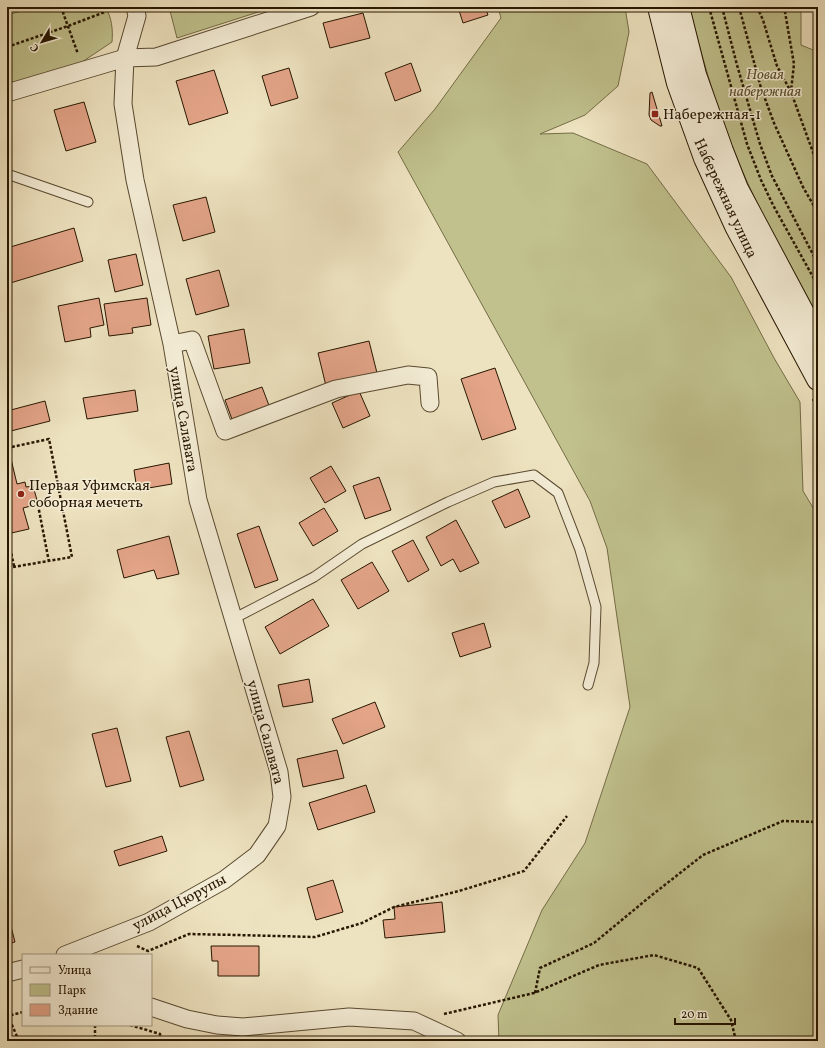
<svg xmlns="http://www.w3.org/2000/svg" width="825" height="1048" font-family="Vollkorn,serif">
	<rect width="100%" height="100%" fill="#eee3c0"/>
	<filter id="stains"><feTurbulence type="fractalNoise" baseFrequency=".005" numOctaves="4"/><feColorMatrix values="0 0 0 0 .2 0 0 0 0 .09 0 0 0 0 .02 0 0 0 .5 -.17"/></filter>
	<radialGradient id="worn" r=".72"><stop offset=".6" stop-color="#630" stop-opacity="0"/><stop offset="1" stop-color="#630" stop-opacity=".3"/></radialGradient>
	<path fill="#c0c18d" stroke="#746c46" d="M35 7H105C112 17 113 30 112 42L79 64 7 85V15Z
		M169 7H274L177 38Z
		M498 7H625L629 32 618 86 585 115 540 134 573 133 647 164 731 277 774 358 800 402 803 491 818 516V1041H499L498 1015 542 910 585 843 630 707 607 548 590 501 398 152 435 109 501 18Z
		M689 7H801V45L818 52V318C795 274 770 231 749 186 722 129 705 68 689 7Z"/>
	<path fill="#e3a488" stroke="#271600" d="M458 7H485L488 15 463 23Z
		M363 13 370 38 330 48 323 23Z
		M411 63 421 91 395 101 385 73Z
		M289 68 298 98 271 106 262 76Z
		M214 70 228 113 189 125 176 81Z
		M652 92 662 126H660L651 120 649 115 650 93Z
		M84 102 96 142 66 151 54 110Z
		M206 197 215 232 183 241 173 205Z
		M74 228 83 261 7 284V248Z
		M136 254 143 285 115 292 108 260Z
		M219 270 229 306 196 315 186 279Z
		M99 298 104 325 90 328 91 337 65 342 58 306Z
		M147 298 151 325 132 328 133 333 109 336 104 304Z
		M244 329 250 363 214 369 208 336Z
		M369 341 377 373 326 386 318 353Z
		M495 368 516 429 482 440 461 379Z
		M262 387 270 408 233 422 225 400Z
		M135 390 138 411 87 419 83 398Z
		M359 391 370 416 343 428 332 403Z
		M45 401 50 421 7 432V411Z
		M11 459 17 484 25 482 26 487 33 486 37 500 29 502 31 506 23 508 29 529 7 534V460Z
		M169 463 172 484 137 490 134 470Z
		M331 466 346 491 325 503 310 478Z
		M379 477 391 510 365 519 353 486Z
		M518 489 530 517 505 528 492 501Z
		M324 508 338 531 313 546 299 523Z
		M456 520 479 563 460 572 453 559 441 566 426 537Z
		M259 526 278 580 255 588 237 534Z
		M169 536 179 574 157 579 154 570 124 578 117 550Z
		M413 540 429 570 408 582 392 551Z
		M372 562 389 591 358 609 341 580Z
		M313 599 329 626 280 654 265 627Z
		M484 623 491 647 460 657 452 633Z
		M309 679 313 702 283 707 278 685Z
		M375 702 385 727 343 744 332 719Z
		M117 728 131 781 106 787 92 734Z
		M189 731 204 780 180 787 166 737Z
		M337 750 344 778 303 787 297 759Z
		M366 785 375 812 318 830 309 803Z
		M162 836 167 851 119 866 114 851Z
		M333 880 343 912 316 920 307 888Z
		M442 902 445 932 385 938 383 920 395 919 394 907Z
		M7 911 15 942 7 944Z
		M211 946H259V976H218V961H212Z"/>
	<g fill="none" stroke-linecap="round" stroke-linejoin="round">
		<g stroke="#594930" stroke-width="11">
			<path id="lane" d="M7 174 88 202
				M233 619 314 577 362 544 448 502 494 482 534 475 558 493 580 550 596 607 594 663 588 685"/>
		</g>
		<g stroke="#594930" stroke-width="19">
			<path id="street" d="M7 93 125 58 156 57 311 7
				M172 344 192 340 225 431 336 389 408 375 428 377 430 403
				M65 955 149 922 224 880 257 855 277 826 282 797 279 772 198 500 172 344 135 180 123 104 125 58 137 16 135 7
				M7 973 23 969
				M151 1007 187 1019 217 1025 243 1027 349 1017 414 1021 457 1041"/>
		</g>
		<g stroke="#271600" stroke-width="24">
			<path id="secondary" d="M659 7 678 83 705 158 736 226 818 379
				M678 7 695 75 722 151 737 189 818 341"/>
		</g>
		<path stroke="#271600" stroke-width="2.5" stroke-dasharray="3 2" stroke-linecap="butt" d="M61 7 78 54
			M709 7 747 144 761 180 773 205 818 286
			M722 7 737 65 760 144 772 176 818 264
			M739 7 761 88 774 123 803 187 818 213
			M757 7 763 20 769 40 777 66 791 92 814 155 818 162
			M782 7 785 12 794 64 791 91
			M7 47 68 26 105 12
			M813 399 818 409
			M7 448 49 439 72 557 7 568
			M37 500 49 562
			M7 534 14 566
			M137 946 148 951 189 934 237 935 315 937 362 923 394 907 459 891 524 871 567 816
			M535 993 540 968 594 943 652 895 703 855 783 821 818 822
			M444 1014 534 993 599 965 654 955 698 968 731 1020 736 1041
			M95 1025V1040
			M130 1025 160 1034 161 1041
			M19 1041 8 1016 23 1012
			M93 1041 95 1040 101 1041"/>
		<use href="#lane" stroke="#f4edd6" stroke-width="9"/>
		<use href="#street" stroke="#f4edd6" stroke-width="17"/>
		<use href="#secondary" stroke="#f4edd6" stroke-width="22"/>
	</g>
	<g fill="#8f2418" stroke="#f4edd6" stroke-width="1.5">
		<rect x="651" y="110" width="8" height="8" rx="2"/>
		<circle cx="21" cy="494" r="4"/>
	</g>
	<g text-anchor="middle" stroke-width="3" stroke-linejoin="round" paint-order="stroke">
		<g font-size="15" font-style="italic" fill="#5d5231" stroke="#f4edd6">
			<text x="765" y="79">Новая<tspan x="765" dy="17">набережная</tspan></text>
		</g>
		<g font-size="15" fill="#271600" stroke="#f4edd6" text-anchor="start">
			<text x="663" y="119">Набережная-1</text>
			<text x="29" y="490">Первая Уфимская<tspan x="29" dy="17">соборная мечеть</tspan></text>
		</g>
		<g font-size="15" fill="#271600" stroke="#f4edd6">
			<text transform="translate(726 198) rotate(65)" y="5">Набережная улица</text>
			<text transform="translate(184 419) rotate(80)" y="5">улица Салавата</text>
			<text transform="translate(266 732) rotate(75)" y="5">улица Салавата</text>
			<text transform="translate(179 902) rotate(-28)" y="5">улица Цюрупы</text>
		</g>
	</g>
	<rect width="825" height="1048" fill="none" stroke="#eee3c0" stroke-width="24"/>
	<rect x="8" y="8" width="809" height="1032" fill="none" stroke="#271600" stroke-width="2"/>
	<rect x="12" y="12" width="801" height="1024" fill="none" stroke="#271600"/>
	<rect x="22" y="954" width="130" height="72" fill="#f4edd6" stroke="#a29780"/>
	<rect x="30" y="967" width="20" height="6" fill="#f4edd6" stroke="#a29780"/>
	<text x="58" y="974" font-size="12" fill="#271600">Улица</text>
	<rect x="30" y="984" width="20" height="12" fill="#c0c18d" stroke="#a29780"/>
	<text x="58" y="994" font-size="12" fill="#271600">Парк</text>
	<rect x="30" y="1004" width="20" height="12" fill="#e3a488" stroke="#a29780"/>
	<text x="58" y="1014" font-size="12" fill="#271600">Здание</text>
	<g transform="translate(42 42) rotate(232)" stroke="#f4edd6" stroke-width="3" paint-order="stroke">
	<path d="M0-3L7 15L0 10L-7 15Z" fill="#271600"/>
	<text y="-6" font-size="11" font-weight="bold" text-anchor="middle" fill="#271600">С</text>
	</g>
	<path d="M675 1018v6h60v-6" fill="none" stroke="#271600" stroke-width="2"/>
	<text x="681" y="1018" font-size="12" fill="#271600" stroke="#f4edd6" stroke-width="3" paint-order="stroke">20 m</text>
	<rect width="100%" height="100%" filter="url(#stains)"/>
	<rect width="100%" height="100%" fill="url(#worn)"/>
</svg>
